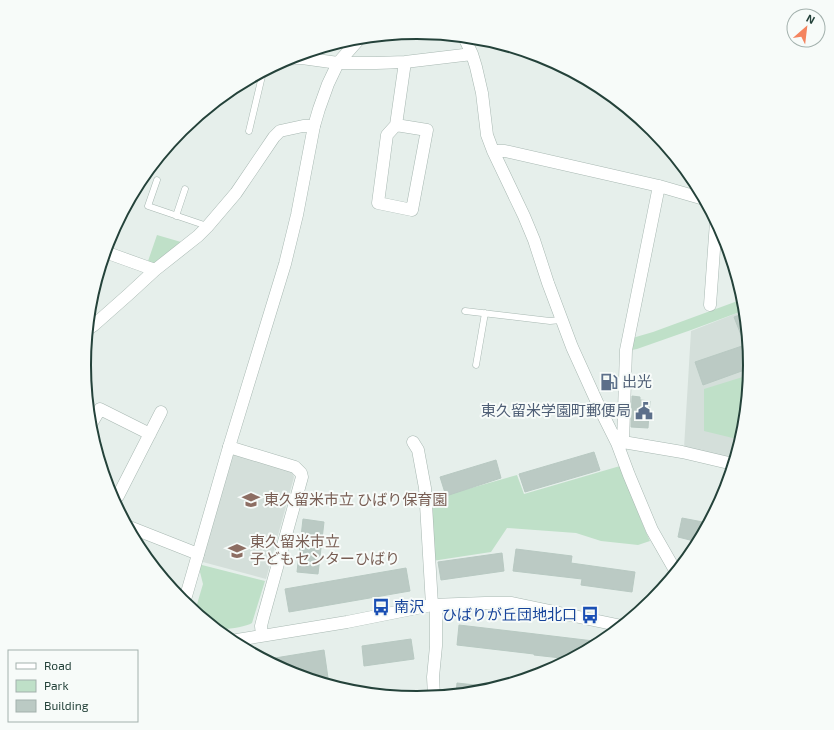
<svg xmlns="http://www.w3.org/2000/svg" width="834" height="730" font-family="'Exo 2','Noto Sans JP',sans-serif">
	<rect width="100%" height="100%" fill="#e6efeb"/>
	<path fill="#d4dfda" d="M745 310 750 365 744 430 734 460 684 448 691 331Z
		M228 452 292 472 294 477 266 579 199 561Z"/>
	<path fill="#bfe0c8" d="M157 235 181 242 153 266 147 264Z
		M743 299 745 310 691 330 637 349 627 351 629 339 653 332Z
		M749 375 744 430 741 440 704 431V389Z
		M620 466 645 530 650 541 638 545 629 544 601 541 576 533 507 528 491 552 432 561 429 500 517 475 524 494Z
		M198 564 265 581 252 623C245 627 222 631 215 628 208 624 201 616 195 611L203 584Z"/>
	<path fill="#bbcac4" stroke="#b8c9c2" d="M745 313 750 368 703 385 695 362 745 345 734 317Z
		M632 396 640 397V400L650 401 648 428 631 427Z
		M594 452 600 470 525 492 519 474Z
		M496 460 501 478 446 496 440 477Z
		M682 518 708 523 698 542 678 537Z
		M303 519 324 522 318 574 297 572Z
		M516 549 572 556 571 563 635 572 632 592 581 585 582 579 513 571Z
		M502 553 504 571 441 580 438 562Z
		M406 568 410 591 289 612 285 589Z
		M459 625 527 633 602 642 570 659 534 655V654L457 645Z
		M411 639 414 659 364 666 362 646Z
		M324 650 329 685 289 673 277 666 275 658Z
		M457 683 494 687V688L482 692 456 694Z"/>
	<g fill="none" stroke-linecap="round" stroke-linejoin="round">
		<g stroke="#a8b8b2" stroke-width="7">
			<path id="service" d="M249 131 263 72
				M157 180 148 206 207 226
				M176 216 185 189
				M465 311 550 321 561 320
				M476 365 485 313"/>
		</g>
		<g stroke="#a8b8b2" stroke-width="13">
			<path id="minor" d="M464 37 472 54 476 67 482 93 487 135 493 151 524 216 534 240 548 283 572 347 601 411 617 443 629 475 652 530 676 572
				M287 59 302 58 338 63H376L405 62 472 54
				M396 125 387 135 378 203 412 210 427 130 396 125 405 62
				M493 151H505L659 186 704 199
				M105 252 155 270
				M710 305 716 222
				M88 329 94 325 129 294 155 270 198 236 207 227 236 193 274 137 280 131 303 126H314
				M90 426 100 409 150 434
				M413 442 418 450 425 488 432 605
				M623 442 626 350 659 186
				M617 443 623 442 682 452 733 464
				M229 447 295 467 301 473 302 477 263 618 261 626 262 635
				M109 492 118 496 161 412
				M127 526 198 554
				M434 696 433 677 436 646V605"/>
		</g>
		<g stroke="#a8b8b2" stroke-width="13">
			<path id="tertiary" d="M184 603 229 447 285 264 297 215 314 126 319 109 328 84 338 63 360 38
				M231 641 347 622 432 605 485 603H512L622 626"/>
		</g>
		<use href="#service" stroke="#fff" stroke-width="6"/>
		<use href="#minor" stroke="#fff" stroke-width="12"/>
		<use href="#tertiary" stroke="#fff" stroke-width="12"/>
	</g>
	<defs>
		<g id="fuel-bare" transform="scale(1.38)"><path d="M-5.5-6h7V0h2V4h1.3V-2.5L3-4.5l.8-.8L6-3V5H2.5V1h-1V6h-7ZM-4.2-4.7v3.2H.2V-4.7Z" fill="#5c6f8a" stroke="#f7fbf9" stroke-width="2.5" paint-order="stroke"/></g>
		<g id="civic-bare" transform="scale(1.38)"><path d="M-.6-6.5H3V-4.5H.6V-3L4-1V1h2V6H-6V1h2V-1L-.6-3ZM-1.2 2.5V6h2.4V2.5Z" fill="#5c6f8a" stroke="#f7fbf9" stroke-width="2.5" paint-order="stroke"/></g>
		<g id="school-bare" transform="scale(1.38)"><path d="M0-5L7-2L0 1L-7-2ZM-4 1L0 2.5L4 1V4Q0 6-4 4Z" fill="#8d6e63" stroke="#f7fbf9" stroke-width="2.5" paint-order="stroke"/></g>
		<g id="bus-bare" transform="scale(1.38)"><path d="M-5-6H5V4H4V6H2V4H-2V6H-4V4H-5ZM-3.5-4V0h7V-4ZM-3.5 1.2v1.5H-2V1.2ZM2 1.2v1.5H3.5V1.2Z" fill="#1a4fb4" stroke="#f7fbf9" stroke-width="2.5" paint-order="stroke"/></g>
	</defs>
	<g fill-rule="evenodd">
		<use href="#fuel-bare" x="609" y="382"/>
		<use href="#civic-bare" x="644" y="411"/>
		<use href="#school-bare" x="251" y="500"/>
		<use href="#school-bare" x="237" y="551"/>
		<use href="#bus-bare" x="381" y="607"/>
		<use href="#bus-bare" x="590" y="615"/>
	</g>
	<g text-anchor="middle" stroke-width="4" stroke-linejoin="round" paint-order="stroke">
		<g font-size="15" fill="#4e5e75" stroke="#f7fbf9" text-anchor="start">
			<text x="622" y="387">出光</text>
			<text x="631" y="416" text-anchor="end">東久留米学園町郵便局</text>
		</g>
		<g font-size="15" fill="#785e54" stroke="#f7fbf9" text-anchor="start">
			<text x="264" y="505">東久留米市立 ひばり保育園</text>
			<text x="250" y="547">東久留米市立<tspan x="250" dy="17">子どもセンターひばり</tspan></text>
		</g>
		<g font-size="15" fill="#164399" stroke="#f7fbf9" text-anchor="start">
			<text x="394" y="612">南沢</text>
			<text x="577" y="620" text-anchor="end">ひばりが丘団地北口</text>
		</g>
	</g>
	<path d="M0 0H834V730H0ZM91 365a326 326 0 1 1 652 0a326 326 0 1 1-652 0Z" fill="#f7fbf9" fill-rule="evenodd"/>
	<path fill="none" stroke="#24423a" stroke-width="2" d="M91 365a326 326 0 1 1 652 0a326 326 0 1 1-652 0Z"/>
	<rect x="8" y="650" width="130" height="72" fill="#f7fbf9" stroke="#a3b1ad"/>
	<rect x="16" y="663" width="20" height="6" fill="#ffffff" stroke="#a3b1ad"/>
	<text x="44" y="670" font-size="12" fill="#24423a">Road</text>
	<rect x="16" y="680" width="20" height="12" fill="#bfe0c8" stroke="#a3b1ad"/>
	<text x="44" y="690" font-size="12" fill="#24423a">Park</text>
	<rect x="16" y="700" width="20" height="12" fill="#bbcac4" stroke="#a3b1ad"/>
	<text x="44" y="710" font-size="12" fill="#24423a">Building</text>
	<g transform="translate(806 28) rotate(28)"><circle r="19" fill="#f7fbf9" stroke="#a3b1ad"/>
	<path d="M0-3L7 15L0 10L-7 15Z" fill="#f4845f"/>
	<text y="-6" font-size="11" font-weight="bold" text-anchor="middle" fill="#24423a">N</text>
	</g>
</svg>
